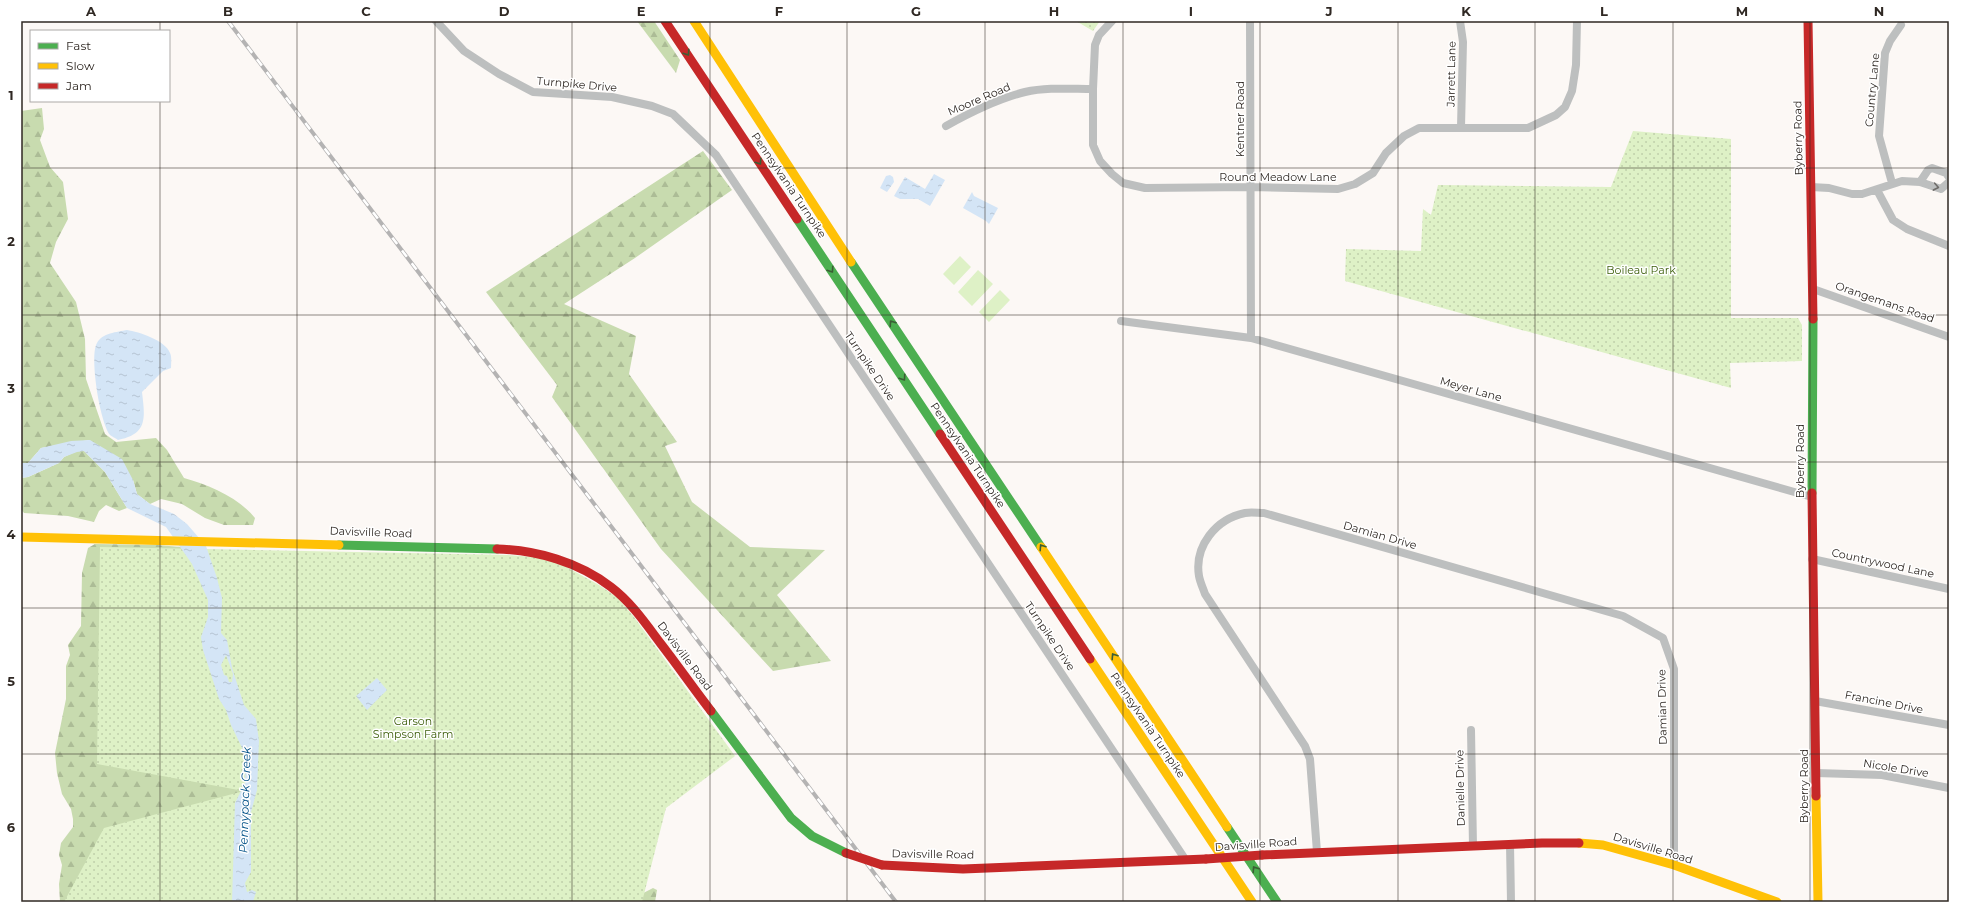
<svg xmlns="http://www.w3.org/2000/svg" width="1970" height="923" font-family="Montserrat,sans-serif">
	<defs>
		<pattern id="forest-firs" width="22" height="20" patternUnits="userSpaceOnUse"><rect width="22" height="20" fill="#c8dbaf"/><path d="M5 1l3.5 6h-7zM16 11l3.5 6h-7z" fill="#acbc96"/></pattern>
		<pattern id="park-dots" width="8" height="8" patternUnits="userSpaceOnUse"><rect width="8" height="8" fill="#def1c6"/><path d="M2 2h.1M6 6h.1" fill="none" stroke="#bfcfaa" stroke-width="1.8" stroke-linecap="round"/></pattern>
		<pattern id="water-ripples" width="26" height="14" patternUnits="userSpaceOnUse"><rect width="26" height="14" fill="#d4e5f6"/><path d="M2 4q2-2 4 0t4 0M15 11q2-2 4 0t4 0" fill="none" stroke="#b6c4d3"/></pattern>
	</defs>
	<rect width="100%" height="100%" fill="#fcf8f5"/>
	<path fill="#def1c6" d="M960 256 971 267 954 285 943 274Z
		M978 270 993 284 972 306 958 292Z
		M1000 290 1010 300 989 322 979 312Z"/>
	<path fill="url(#forest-firs)" d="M637 21H654L680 60 676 73Z
		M42 108 44 129 40 140 50 167 63 182 68 219 56 242 50 263 76 302 85 339 86 379 105 434 116 442 156 438 167 450 184 478C209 485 238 497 255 518L253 525H224L205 518 182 504 161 499 150 504 137 494 133 480 104 450 89 440 41 448 28 463H21V111Z
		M703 151 732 190 635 258 564 304 636 336 629 374 677 442 665 446 692 502 750 547 825 550 777 595 831 661 773 671 661 549 552 397 557 385 486 292Z
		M77 451H84L105 472 127 508 119 511 106 505 99 511 94 522 68 516 24 513 21 509V478L28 477 59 463 64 457Z
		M95 544 157 545 181 547 192 564 247 756 232 902H60L59 884 62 865 59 855 61 843 73 827V819L71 809 62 794 57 773 55 753 66 699V666L70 655 68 645 81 626 82 573 88 548Z
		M653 888 657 890 655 902H626Z"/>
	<path fill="url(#park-dots)" d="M1076 21H1100L1093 31Z
		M1633 131 1731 139V318H1798L1802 325V361L1730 363 1731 388 1345 281 1346 249 1421 251 1423 209 1431 215 1438 185 1611 187Z
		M100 547 508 555 534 557 561 564 599 585 618 598 634 617 735 756 666 808 642 902H64L104 828 244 791 97 764Z"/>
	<path fill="url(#water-ripples)" fill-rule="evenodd" d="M934 174 945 180 930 206 918 199H900L894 196 905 177 925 189Z
		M890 175 893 177 894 182 887 192 880 188 886 176Z
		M972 192 974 196 998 208 989 224 986 221 963 208Z
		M127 330C139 332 165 340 170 353 172 357 171 363 171 368L163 371 142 392C145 418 148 434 118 440 116 438 112 437 110 435 100 423 89 356 97 343 102 333 117 332 127 330Z
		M90 440 122 459 133 480 137 494 150 504 174 514 187 524 206 546 217 578 222 598 221 633 227 640 232 668 244 705 256 719 259 741 257 790 251 812V872L245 883 247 892 252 890 256 892 253 902H232L235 803 245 783 246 756 231 725 226 710 219 699 203 650 201 637 208 617V600L192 564 166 527 127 508 105 472 84 451 77 452 64 457 59 463 28 477 21 478V463H28L41 448 71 441ZM226 655 233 674 232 682H229L227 676 224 675 221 665Z
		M377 678 387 690 367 710 356 696Z"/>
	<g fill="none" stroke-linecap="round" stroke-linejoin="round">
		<path stroke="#bdbfbf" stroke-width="8" d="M436 21 464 51 499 74 533 92 612 97 652 106 673 114 716 155 1185 859
			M1112 21 1099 35 1095 45 1093 89V145L1100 161 1112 174 1123 183 1145 188 1251 187 1338 189 1355 184 1373 173 1386 153 1404 136 1419 128H1528L1556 115 1565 107 1572 91 1576 65 1577 21
			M1250 21 1251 338
			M1460 21 1463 42 1461 127
			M946 126C971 112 997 99 1025 92 1047 87 1070 89 1093 89
			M1920 182 1928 170 1932 168 1946 173 1949 177
			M1892 183 1879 136 1885 53 1890 41 1901 25
			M1811 187 1829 188 1852 194H1862L1902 181 1920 182 1941 189 1949 182
			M1877 190 1893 220 1907 229 1949 246
			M1813 289 1949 337
			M1121 321 1251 338 1812 497
			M1812 559 1949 589
			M1815 701 1949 725
			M1471 730 1473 846
			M1816 773 1882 775 1949 788
			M1510 844 1511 902
			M1317 852 1310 759 1305 746 1205 594C1203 588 1200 582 1199 576 1194 546 1216 519 1245 513 1251 512 1258 513 1264 513L1623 616 1663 638 1674 669V865"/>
		<path stroke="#4caf50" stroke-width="9" d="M797 219 940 434
			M851 262 1041 547
			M1812 493 1813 319
			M339 545 497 549
			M711 711 791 818 812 836 846 853
			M1227 827 1277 902"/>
		<path stroke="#ffc107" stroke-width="9" d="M694 21 851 262
			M21 537 339 545
			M1041 547 1227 827
			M1090 659 1252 902
			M1816 796 1818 902
			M1579 843 1603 845 1674 865 1777 902"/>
		<path stroke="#c62828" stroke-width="9" d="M665 21 797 219
			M1808 21 1813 319
			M940 434 1090 659
			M1812 493 1816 796
			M497 549C536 550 579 562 611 587 631 602 646 624 661 644 678 666 694 689 711 711
			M1262 855 1542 843H1579
			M882 865 963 869 1206 859"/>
		<g stroke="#b4b3b3" stroke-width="4">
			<path id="rail" d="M228 21 896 902"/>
		</g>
		<use href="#rail" stroke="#fff" stroke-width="2.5" stroke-dasharray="8" stroke-linecap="butt"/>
		<path stroke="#c62828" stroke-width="9" d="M846 853 882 865
			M1206 859 1262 855"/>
	</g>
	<defs><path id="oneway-chevron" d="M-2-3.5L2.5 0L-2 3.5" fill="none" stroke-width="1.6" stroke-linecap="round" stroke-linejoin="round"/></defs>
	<g stroke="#3b5e35">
		<use href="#oneway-chevron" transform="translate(687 53) rotate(56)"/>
		<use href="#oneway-chevron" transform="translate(759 162) rotate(56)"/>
		<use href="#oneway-chevron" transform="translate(831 270) rotate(56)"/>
		<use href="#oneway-chevron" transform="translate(892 323) rotate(-124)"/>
		<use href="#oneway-chevron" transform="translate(903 378) rotate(56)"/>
		<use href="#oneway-chevron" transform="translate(1042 547) rotate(-123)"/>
		<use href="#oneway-chevron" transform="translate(1114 656) rotate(-123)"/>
		<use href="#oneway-chevron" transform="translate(1255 869) rotate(-123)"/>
	</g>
	<use stroke="#6f6c69" href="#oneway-chevron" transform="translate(1936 187) rotate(11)"/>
	<path fill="none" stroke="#2f2823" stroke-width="1" stroke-opacity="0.55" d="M160 21V31M297 21V902M435 21V902M572 21V902M710 21V902M847 21V902M985 21V902M1123 21V902M1260 21V902M1398 21V902M1535 21V902M1673 21V902M1810 21V902M160 101V902M21 168H1949M21 315H1949M21 462H1949M21 608H1949M21 754H1949"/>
	<g text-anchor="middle" stroke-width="3" stroke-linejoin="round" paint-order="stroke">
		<g font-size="11" fill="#2f2823" stroke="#fff">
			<text transform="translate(1451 74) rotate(-89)" y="4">Jarrett Lane</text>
			<text transform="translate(577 84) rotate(5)" y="4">Turnpike Drive</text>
			<text transform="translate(1872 90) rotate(-85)" y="4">Country Lane</text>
			<text transform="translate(979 99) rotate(-23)" y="4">Moore Road</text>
			<text transform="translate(1240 119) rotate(-90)" y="4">Kentner Road</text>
			<text transform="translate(1798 138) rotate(-91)" y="4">Byberry Road</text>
			<text x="1278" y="181">Round Meadow Lane</text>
			<text transform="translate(789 185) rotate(56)" y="4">Pennsylvania Turnpike</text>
			<text transform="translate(1885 302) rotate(19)" y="4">Orangemans Road</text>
			<text transform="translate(870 366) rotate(56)" y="4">Turnpike Drive</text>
			<text transform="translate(1471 389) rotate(16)" y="4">Meyer Lane</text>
			<text transform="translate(968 455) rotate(56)" y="4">Pennsylvania Turnpike</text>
			<text transform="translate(1800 461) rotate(-90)" y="4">Byberry Road</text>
			<text transform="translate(371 532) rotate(2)" y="4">Davisville Road</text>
			<text transform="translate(1380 535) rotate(16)" y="4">Damian Drive</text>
			<text transform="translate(1883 563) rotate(12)" y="4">Countrywood Lane</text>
			<text transform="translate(1050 636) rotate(56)" y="4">Turnpike Drive</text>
			<text transform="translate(685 656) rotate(53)" y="4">Davisville Road</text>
			<text transform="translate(1884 702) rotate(11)" y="4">Francine Drive</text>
			<text transform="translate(1662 707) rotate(-91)" y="4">Damian Drive</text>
			<text transform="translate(1148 725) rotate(56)" y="4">Pennsylvania Turnpike</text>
			<text transform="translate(1896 768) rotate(9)" y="4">Nicole Drive</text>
			<text transform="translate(1804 786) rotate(-90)" y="4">Byberry Road</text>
			<text transform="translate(1460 788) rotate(-91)" y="4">Danielle Drive</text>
			<text transform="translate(1256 844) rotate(-4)" y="4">Davisville Road</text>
			<text transform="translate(1653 848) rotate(17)" y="4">Davisville Road</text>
			<text transform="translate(933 854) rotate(1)" y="4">Davisville Road</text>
		</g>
		<g font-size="11" fill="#3b5d08" stroke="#fff">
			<text x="1641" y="274">Boileau Park</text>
			<text x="413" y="725">Carson<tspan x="413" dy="13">Simpson Farm</tspan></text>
		</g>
		<g font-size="12" font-style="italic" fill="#005087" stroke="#fff">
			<text transform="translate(245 800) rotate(-88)" y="4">Pennypack Creek</text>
		</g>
	</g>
	<rect width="1970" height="923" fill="none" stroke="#ffffff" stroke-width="44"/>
	<rect x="30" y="30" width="140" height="72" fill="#ffffff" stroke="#aca9a7"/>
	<rect x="38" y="43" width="20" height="6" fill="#4caf50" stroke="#aca9a7"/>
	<text x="66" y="50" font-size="12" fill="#2f2823">Fast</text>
	<rect x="38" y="63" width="20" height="6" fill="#ffc107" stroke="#aca9a7"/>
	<text x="66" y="70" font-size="12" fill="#2f2823">Slow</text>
	<rect x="38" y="83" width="20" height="6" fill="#c62828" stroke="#aca9a7"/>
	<text x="66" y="90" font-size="12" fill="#2f2823">Jam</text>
	<rect x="22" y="22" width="1926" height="879" fill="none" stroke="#2f2823" stroke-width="1.5"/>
	<g font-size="13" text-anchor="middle" font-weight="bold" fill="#2f2823">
		<text x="91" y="16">A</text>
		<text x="228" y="16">B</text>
		<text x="366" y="16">C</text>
		<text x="504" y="16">D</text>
		<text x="641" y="16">E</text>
		<text x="779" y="16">F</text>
		<text x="916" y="16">G</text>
		<text x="1054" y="16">H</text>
		<text x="1191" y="16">I</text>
		<text x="1329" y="16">J</text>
		<text x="1466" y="16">K</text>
		<text x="1604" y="16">L</text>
		<text x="1742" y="16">M</text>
		<text x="1879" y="16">N</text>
		<text x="11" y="100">1</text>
		<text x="11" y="246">2</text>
		<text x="11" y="393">3</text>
		<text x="11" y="539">4</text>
		<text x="11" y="686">5</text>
		<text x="11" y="832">6</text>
	</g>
</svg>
